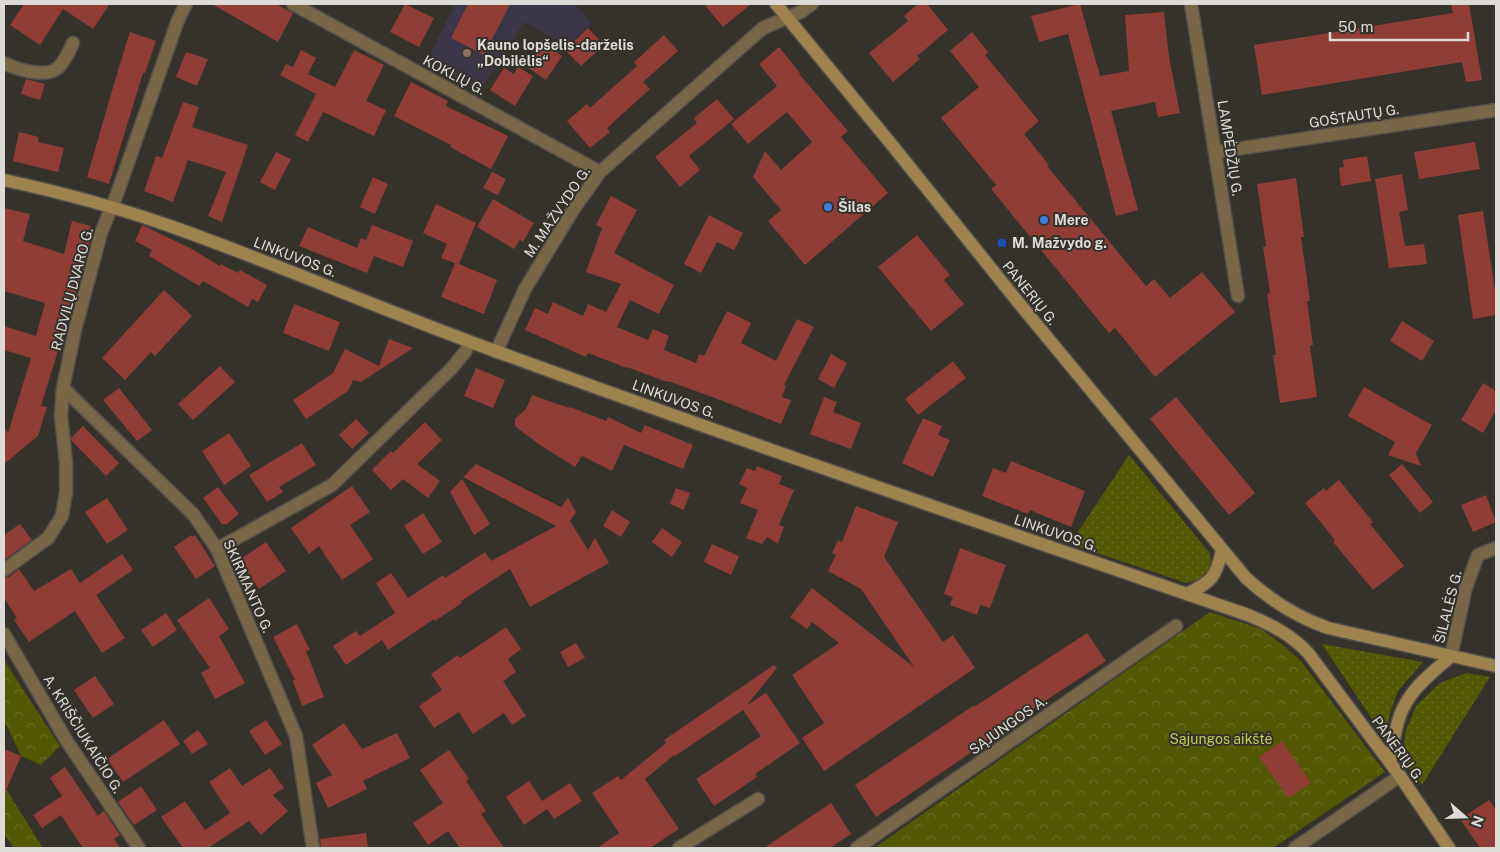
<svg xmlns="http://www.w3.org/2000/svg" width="1500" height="852" font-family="'Public Sans',sans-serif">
	<defs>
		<pattern id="grass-dots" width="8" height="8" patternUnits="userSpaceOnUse" patternTransform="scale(1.25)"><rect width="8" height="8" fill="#535803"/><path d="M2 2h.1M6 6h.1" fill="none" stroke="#6b6f27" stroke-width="1.8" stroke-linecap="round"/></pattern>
		<pattern id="forest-crowns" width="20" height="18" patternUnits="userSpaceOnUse" patternTransform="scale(1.25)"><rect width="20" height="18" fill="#535803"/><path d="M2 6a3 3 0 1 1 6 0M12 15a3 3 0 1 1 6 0" fill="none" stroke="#6b6f27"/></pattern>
	</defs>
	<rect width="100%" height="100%" fill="#35322c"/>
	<path fill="#3b3749" d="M455 4H573L592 23 567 45 524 22 480 91 427 61Z"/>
	<path fill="url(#grass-dots)" d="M1129 455 1209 552C1216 570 1202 581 1186 583L1070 544Z
		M1322 644 1423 662 1398 691 1392 707 1384 737Z
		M1466 673 1490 677 1422 785 1403 760 1405 733 1416 706 1440 683Z"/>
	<path fill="url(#forest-crowns)" d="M1210 612 1261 629 1283 645 1301 661 1385 772 1273 848H874Z
		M4 660 60 746 41 765 21 756 6 724 4 723Z
		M4 788 6 789 43 848H14L4 834Z"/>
	<path fill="#903d36" d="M24 4H110L93 29 63 9 40 45 10 25Z
		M212 4H276L293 13 278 42Z
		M405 4 434 18 419 47 390 32Z
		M468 4H510L484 55 451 38Z
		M704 4H751L723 27Z
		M918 4H927L948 30 917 56 920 59 893 82 869 53 908 21 904 16Z
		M1080 4 1100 76 1129 71 1125 15 1164 12 1169 57 1180 113 1158 117 1155 102 1111 111 1138 210 1116 216 1068 34 1039 42 1031 16Z
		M1451 4H1469L1482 80 1466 82 1462 62 1262 95 1254 45 1453 13Z
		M588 28 604 45 581 66 565 50Z
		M130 32 156 41 145 73H143L109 184 87 177 119 67Z
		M972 32 988 52 985 55 1039 121 1024 134 1049 165 1047 166 1146 286 1154 279 1170 298 1202 272 1235 312 1155 377 1115 328 1109 333 991 189 996 185 941 118 979 87 950 51Z
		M664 35 678 51 643 82 650 89 607 128 610 132 590 148 567 121 587 104 590 108 637 66 634 62Z
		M543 42 562 56 546 80 526 66Z
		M779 47 800 73 799 74 848 131 841 137 888 193 805 265 768 221 781 210 753 177 765 151 781 170 812 142 787 112 748 144 731 124 777 86 759 64Z
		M301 50 316 58 308 74 335 87 354 50 384 65 366 101 386 110 374 136 323 112 308 142 295 135 316 94 280 75 286 64 293 67Z
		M186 52 208 59 197 86 176 77Z
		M518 67 533 76 515 106 490 90 504 68 514 74Z
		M26 79 45 84 40 100 21 94Z
		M411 82 448 101 446 106 508 136 491 169 450 147 451 145 394 116Z
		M717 99 734 119 689 156 700 170 680 187 655 157 697 123 694 118Z
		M183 102 199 107 192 127 248 145 222 222 208 216 226 172 188 160 173 202 144 191 156 156 162 158Z
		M19 132 39 137 38 142 64 148 58 172 13 161Z
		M1475 142 1480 169 1419 179 1414 152Z
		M276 152 291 159 275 190 260 182Z
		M1367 156 1371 181 1341 186 1339 168 1344 167 1343 160Z
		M492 172 506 179 498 195 483 188Z
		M1402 174 1408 210 1399 212 1405 246 1424 244 1427 264 1389 268 1375 179Z
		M373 177 388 184 375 214 360 207Z
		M1296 178 1304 237H1301L1310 301H1307L1313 345 1310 346 1317 397 1280 403 1273 355H1276L1267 294 1270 293 1263 247 1266 246 1257 184Z
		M611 196 637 210 614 253 674 285 659 314 630 300 617 327 648 340 653 329 669 336 664 350 696 363 699 354 704 356 727 311 751 323 741 343 776 361 797 319 814 327 784 385 786 386 782 397 791 400 781 424 715 398 668 381 667 382 627 367V368L588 353 586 357 525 330 535 308 548 314 553 302 583 316 588 304 606 312 621 284 586 272 602 228 596 225Z
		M493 199 534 223 523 242 520 240 514 249 477 227Z
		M436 204 476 223 459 264 497 280 484 314 441 297 455 263 441 258 447 244 423 233Z
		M4 208 30 214 23 241 64 254 72 221 91 226 89 233 92 234 77 289 41 406 47 407 38 436 4 464V427L8 433 31 358 4 350V326L36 336 45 303 4 291Z
		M1483 211 1496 297V315L1473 319 1458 215Z
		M709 215 743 233 734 250 717 242 701 273 684 264Z
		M142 225 190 248 220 266 221 264 238 273 240 270 267 285 258 302 252 299 248 307 203 281 199 286 149 256 152 250 135 241Z
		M372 225 413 241 403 267 374 256 367 273 299 246 308 227 357 248 361 238 366 240Z
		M917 235 950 275 944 280 964 304 931 331 878 267Z
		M164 290 192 316 155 356 151 352 125 380 102 358Z
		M294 304 340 322 329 351 283 333Z
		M1402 321 1434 341 1422 361 1390 341Z
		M389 339 413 348 361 382 353 380 348 391 306 419 293 400 333 373 345 349 379 366Z
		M831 354 847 363 834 388 818 379Z
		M953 361 966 378 918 415 905 399Z
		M220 366 235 382 193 420 178 404Z
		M476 368 505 380 493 408 464 396Z
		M1483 383 1496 391V410L1483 433 1461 420Z
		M1364 387 1432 425 1416 453 1421 466 1388 455 1395 442 1348 416Z
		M119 388 152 430 137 441 103 400Z
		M532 395 569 408 570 407 606 421 608 417 641 433 645 425 693 445 683 469 624 445 612 471 582 456 575 467 537 443 515 426V419L526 409Z
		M824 397 837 402 833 412 861 423 851 449 810 434Z
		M1176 397 1255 493 1229 515 1150 419Z
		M923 418 942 426 938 435 950 440 933 477 902 463Z
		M356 419 369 433 352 449 339 435Z
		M425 422 442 440 417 464 440 481 428 498 403 479 391 490 372 470 391 451 393 453Z
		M83 426 119 463 106 476 72 441 71 438Z
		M229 433 251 466 224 485 202 451Z
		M302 443 316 465 279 487 283 492 267 502 249 475Z
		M1011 461 1085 491 1071 527 1030 510 1028 514 982 496 993 468 1006 473Z
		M476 464 561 507 568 498 576 512 570 521 588 550 595 538 609 563 530 607 510 569 461 601 462 603 435 621 434 619 388 650 382 640 346 665 333 646 356 631 360 636 395 613 376 583 391 573 408 598 443 575 445 578 485 552 491 561 556 526 463 477Z
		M1402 464 1433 502 1420 513 1389 475Z
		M757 466 782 476 779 484 794 490 779 525 784 527 778 544 767 537 762 544 746 538 758 510 740 503 747 488 739 484 747 468 755 471Z
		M462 479 490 524 474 535 450 492Z
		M1339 480 1373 522 1370 524 1404 566 1373 590 1333 542 1335 540 1305 503 1324 488 1326 491Z
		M352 486 370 512 350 525 373 559 342 580 319 546 309 554 291 528Z
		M218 487 239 514 227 524H222L203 498Z
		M676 488 690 493 684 510 670 504Z
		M1486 495 1496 522 1473 532 1461 505Z
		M107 498 128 530 107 544 85 512Z
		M856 506 898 522 884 557 943 642 953 635 975 668 824 771 802 738 824 723 792 675 839 643 812 622 807 629 790 617 812 588 914 667 861 589 828 571 836 555 832 553 838 540 842 542Z
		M612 510 630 522 621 537 603 526Z
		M423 513 442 542 423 554 404 526Z
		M20 524 32 540 4 560V535Z
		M662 528 682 542 672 557 652 542Z
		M191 535 192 537 195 535 215 566 196 579 174 547Z
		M266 542 286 571 259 589 239 560Z
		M712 544 739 556 731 575 704 562Z
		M960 548 1006 565 990 608 980 605 977 615 950 605 953 597 944 594Z
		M122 554 133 570 96 595 125 638 102 653 75 611 29 642 14 620 17 618 4 598V578L9 577 19 569 34 591 71 569 80 583Z
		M209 598 229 629 219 636 245 683 215 699 201 673 210 668 177 620Z
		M166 613 177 630 153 647 141 630Z
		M297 624 310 650 306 651 324 697 302 706 293 681 295 680 273 637Z
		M506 627 521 649 508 659 516 672 503 681 526 716 512 725 504 713 473 734 459 712 434 728 419 706 442 690 431 674 458 655 460 658Z
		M1087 633 1106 661 993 735 994 737 876 817 855 785 973 706 974 707Z
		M576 643 585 658 568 667 560 652Z
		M774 665 777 668 747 705 766 693 800 743 755 774 757 777 714 806 696 779 761 736 743 710 675 756 674 755 645 779 679 829 650 848H597L619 833 592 793 618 776 621 780 666 743 664 740Z
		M95 676 114 704 93 718 74 690Z
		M164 720 180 744 123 782 107 759Z
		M266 720 282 744 265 755 249 731Z
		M344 723 362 749 397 733 410 758 363 781 367 789 328 808 316 783 332 775 312 745Z
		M198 730 208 744 192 754 183 741Z
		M1282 741 1311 783 1288 798 1259 757Z
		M4 749 21 756 4 795Z
		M449 750 469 779 466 781 486 811 481 814 504 848H460L448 831 428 845 413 823 443 803 420 770Z
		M65 767 98 816 104 811 120 835 114 839 120 848H83L61 815 42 828 33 815 62 796 50 778Z
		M230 768 242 786 270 768 284 788 273 795 288 811 261 835 249 821 208 848H183L161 817 185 801 205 830 230 813 209 782Z
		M529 781 542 801 570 783 582 801 554 819 547 809 524 825 506 797Z
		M141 786 157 810 134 825 118 802Z
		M1489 800 1496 810V848H1480L1460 819Z
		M831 803 851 834 830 848H764Z
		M366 833 368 848H321L320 839Z"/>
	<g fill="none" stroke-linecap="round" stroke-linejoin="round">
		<g stroke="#53504b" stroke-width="15">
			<path id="street" d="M293 4 600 172
				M1191 4 1238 296
				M4 63C16 69 42 77 55 70 62 66 70 50 73 43
				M1216 152 1496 110
				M496 352 525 289 573 210 600 172 763 28 801 12 812 4
				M63 388 193 514 217 549 296 736 313 848
				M217 549 332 485 451 369 465 352 470 342
				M4 570 48 538 62 516 66 492V463L61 416 63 388 75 330 101 233 117 194 178 20 186 4
				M4 634 68 743 139 848
				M1451 656 1466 587 1478 555 1496 548
				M679 848 758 799
				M857 848 1176 626
				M1295 848 1400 776"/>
		</g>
		<g stroke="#53504b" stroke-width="15">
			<path id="secondary" d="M776 4 892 145 1018 302 1246 578C1271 601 1297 617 1328 628L1496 666
				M4 180C59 192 116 207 170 226 280 265 387 312 498 352 747 443 998 529 1248 615 1272 625 1292 635 1309 654L1400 776 1449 848
				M1187 594C1212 581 1216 578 1222 550
				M1390 762C1394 741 1396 716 1409 698 1419 682 1437 669 1451 656"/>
		</g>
		<use href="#street" stroke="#776746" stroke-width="12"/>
		<use href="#secondary" stroke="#9e834e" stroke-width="12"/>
	</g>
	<circle fill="#8d6e63" stroke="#35322c" stroke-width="2" cx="467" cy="53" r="5"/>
	<g fill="#3f7fe0" stroke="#35322c" stroke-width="2">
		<circle cx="828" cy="207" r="5"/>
		<circle cx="1044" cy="220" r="5"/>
	</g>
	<rect fill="#1a4fb4" stroke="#35322c" stroke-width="2" x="997" y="238" width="10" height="10" rx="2.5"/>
	<g text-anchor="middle" stroke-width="4" stroke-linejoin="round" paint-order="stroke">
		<g font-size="14" font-weight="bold" fill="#dddbd7" stroke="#35322c" text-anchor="start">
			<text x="477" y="50">Kauno lopšelis-darželis<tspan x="477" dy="16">„Dobilėlis“</tspan></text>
			<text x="838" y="212">Šilas</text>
			<text x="1054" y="225">Mere</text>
			<text x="1012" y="248">M. Mažvydo g.</text>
		</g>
		<g font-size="14" fill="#dddbd7" stroke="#35322c">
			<text transform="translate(454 75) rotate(28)" y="5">KOKLIŲ G.</text>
			<text transform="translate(1354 116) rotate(-9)" y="5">GOŠTAUTŲ G.</text>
			<text transform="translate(1230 148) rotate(81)" y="5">LAMPĖDŽIŲ G.</text>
			<text transform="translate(557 212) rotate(-56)" y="5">M. MAŽVYDO G.</text>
			<text transform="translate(295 257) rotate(21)" y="5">LINKUVOS G.</text>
			<text transform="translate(72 289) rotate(-75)" y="5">RADVILŲ DVARO G.</text>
			<text transform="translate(1030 293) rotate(51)" y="5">PANERIŲ G.</text>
			<text transform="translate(674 399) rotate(20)" y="5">LINKUVOS G.</text>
			<text transform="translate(1056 533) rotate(19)" y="5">LINKUVOS G.</text>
			<text transform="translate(248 586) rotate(66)" y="5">SKIRMANTO G.</text>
			<text transform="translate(1448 607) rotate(-76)" y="5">ŠILALĖS G.</text>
			<text transform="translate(1008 725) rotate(-35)" y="5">SĄJUNGOS A.</text>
			<text transform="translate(83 734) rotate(58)" y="5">A. KRIŠČIUKAIČIO G.</text>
			<text transform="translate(1398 749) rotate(54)" y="5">PANERIŲ G.</text>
		</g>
		<g font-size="14" fill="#c0ca50" stroke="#35322c">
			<text x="1221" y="744">Sąjungos aikštė</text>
		</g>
	</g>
	<rect width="1500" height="852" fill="none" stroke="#dddbd7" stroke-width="10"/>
	<g transform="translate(1465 817) rotate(110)" stroke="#35322c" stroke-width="4" paint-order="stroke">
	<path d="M0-4L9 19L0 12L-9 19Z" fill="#dddbd7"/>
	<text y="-8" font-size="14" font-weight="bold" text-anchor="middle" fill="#dddbd7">N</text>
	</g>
	<path d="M1330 32v8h138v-8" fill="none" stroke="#dddbd7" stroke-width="2.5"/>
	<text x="1338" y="32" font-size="15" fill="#dddbd7" stroke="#35322c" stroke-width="4" paint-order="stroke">50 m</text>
</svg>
